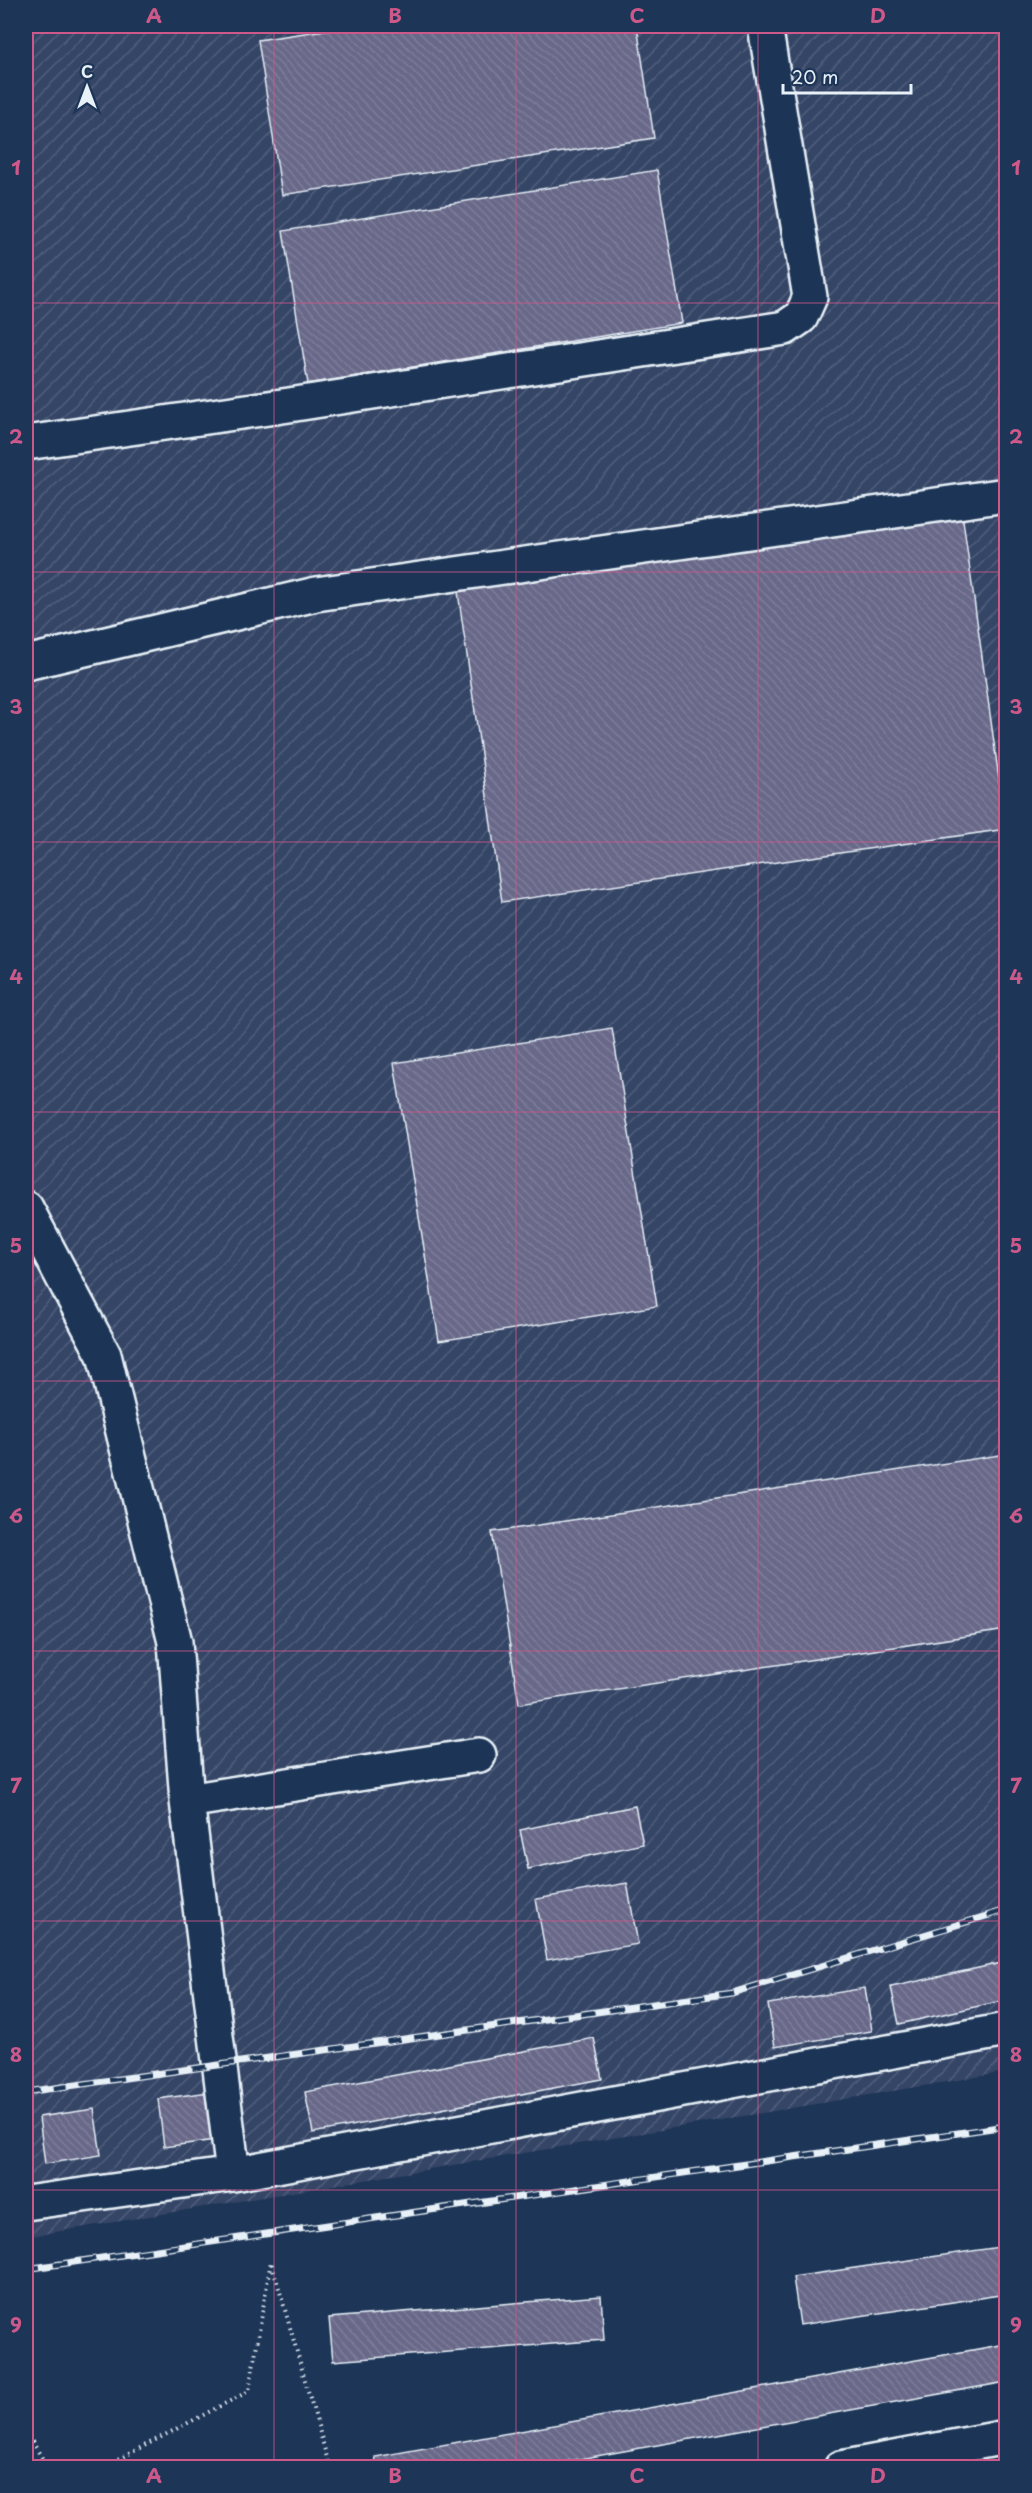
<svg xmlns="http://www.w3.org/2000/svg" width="1032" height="2493" font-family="'Playpen Sans',sans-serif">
	<defs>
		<pattern id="industrial-furrows" width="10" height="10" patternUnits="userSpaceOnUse" patternTransform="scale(1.5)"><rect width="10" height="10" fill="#344466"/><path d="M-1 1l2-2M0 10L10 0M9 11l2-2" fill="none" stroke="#515f7d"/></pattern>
		<pattern id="building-back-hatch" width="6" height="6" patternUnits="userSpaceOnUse" patternTransform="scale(1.5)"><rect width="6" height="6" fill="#686789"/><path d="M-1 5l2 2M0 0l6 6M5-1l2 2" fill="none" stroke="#7e7d9a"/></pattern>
	</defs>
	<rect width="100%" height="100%" fill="#1d3557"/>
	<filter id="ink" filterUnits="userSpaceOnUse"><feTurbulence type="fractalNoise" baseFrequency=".0167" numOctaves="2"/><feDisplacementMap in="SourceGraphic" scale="12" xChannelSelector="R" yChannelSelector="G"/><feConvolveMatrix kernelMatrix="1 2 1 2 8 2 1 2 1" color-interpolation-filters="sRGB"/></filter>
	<g filter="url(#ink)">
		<path fill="url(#industrial-furrows)" d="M26 26H1006V2072L26 2237Z"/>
		<path fill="url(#building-back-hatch)" stroke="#e8f1f8" stroke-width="1.5" d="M352 26H637L654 138 282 195 258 40Z
			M657 170 682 323 308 384 283 231Z
			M962 513 1006 829 502 902 457 585Z
			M612 1028 657 1306 439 1341 394 1063Z
			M1006 1454V1630L519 1704 492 1532Z
			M635 1806 643 1844 528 1869 520 1830Z
			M627 1883 638 1944 547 1960 536 1899Z
			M1006 1962V2000L899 2024 891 1987Z
			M865 1988 872 2031 775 2047 768 2004Z
			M594 2038 602 2079 313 2133 305 2092Z
			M209 2092 215 2140 164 2147 158 2099Z
			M94 2109 101 2155 45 2164 39 2117Z
			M1006 2246V2294L800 2325 793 2277Z
			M601 2296 604 2340 333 2361 329 2318Z
			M1006 2344V2382L530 2468H377L375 2457Z"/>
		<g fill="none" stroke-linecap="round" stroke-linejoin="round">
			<g stroke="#e8f1f8" stroke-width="38">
				<path id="minor" d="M26 443 289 405 785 328 801 317 810 297 765 26
					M26 663 316 594 1006 495
					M26 1208 104 1355 175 1642 187 1801 233 2174
					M187 1801 479 1755
					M26 2203 233 2174 1006 2030"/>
			</g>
			<g stroke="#e8f1f8" stroke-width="38">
				<path id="major" d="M841 2468 1006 2437"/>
			</g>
			<path stroke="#e8f1f8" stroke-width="4" stroke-dasharray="1.5 4.5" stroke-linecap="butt" d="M272 2264 330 2468
				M26 2431 48 2468
				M102 2468 249 2391 271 2261"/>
			<use href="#minor" stroke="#1d3557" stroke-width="33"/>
			<use href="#major" stroke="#1d3557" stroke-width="33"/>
			<g stroke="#e8f1f8" stroke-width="7">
				<path id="rail" d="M26 2092 732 1993 1006 1910
					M26 2269 1006 2126"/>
			</g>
			<use href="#rail" stroke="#1d3557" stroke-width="4.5" stroke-dasharray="14" stroke-linecap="butt"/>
		</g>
	</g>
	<path fill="none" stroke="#cd598a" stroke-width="1.5" stroke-opacity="0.55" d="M274 26V2468M516 26V2468M758 26V2468M26 303H1006M26 572H1006M26 842H1006M26 1112H1006M26 1381H1006M26 1651H1006M26 1921H1006M26 2190H1006"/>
	<rect width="1032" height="2493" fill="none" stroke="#1d3557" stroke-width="66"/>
	<g transform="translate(87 87)" stroke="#1d3557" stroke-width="4.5" paint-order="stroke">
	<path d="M0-4.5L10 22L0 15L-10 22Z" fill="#e8f1f8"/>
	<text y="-9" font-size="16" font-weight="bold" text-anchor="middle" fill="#e8f1f8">С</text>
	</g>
	<path d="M783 84v9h128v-9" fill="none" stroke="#e8f1f8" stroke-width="3"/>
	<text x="792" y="84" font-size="18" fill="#e8f1f8" stroke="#1d3557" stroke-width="4.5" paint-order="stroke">20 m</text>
	<rect x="33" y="33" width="966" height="2427" fill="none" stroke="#cd598a" stroke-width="2"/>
	<g font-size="20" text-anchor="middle" font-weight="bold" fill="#cd598a">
		<text x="154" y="23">A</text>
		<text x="395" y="23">B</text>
		<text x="637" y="23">C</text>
		<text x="878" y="23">D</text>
		<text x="16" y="175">1</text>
		<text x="1016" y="175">1</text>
		<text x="16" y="444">2</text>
		<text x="1016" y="444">2</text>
		<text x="16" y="714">3</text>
		<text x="1016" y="714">3</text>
		<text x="16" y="984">4</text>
		<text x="1016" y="984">4</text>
		<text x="16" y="1253">5</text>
		<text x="1016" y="1253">5</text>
		<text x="16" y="1523">6</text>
		<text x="1016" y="1523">6</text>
		<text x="16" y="1793">7</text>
		<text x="1016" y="1793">7</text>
		<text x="16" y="2062">8</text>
		<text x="1016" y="2062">8</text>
		<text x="16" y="2332">9</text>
		<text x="1016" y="2332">9</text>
		<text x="154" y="2483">A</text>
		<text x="395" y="2483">B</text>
		<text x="637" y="2483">C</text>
		<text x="878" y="2483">D</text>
	</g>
</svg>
